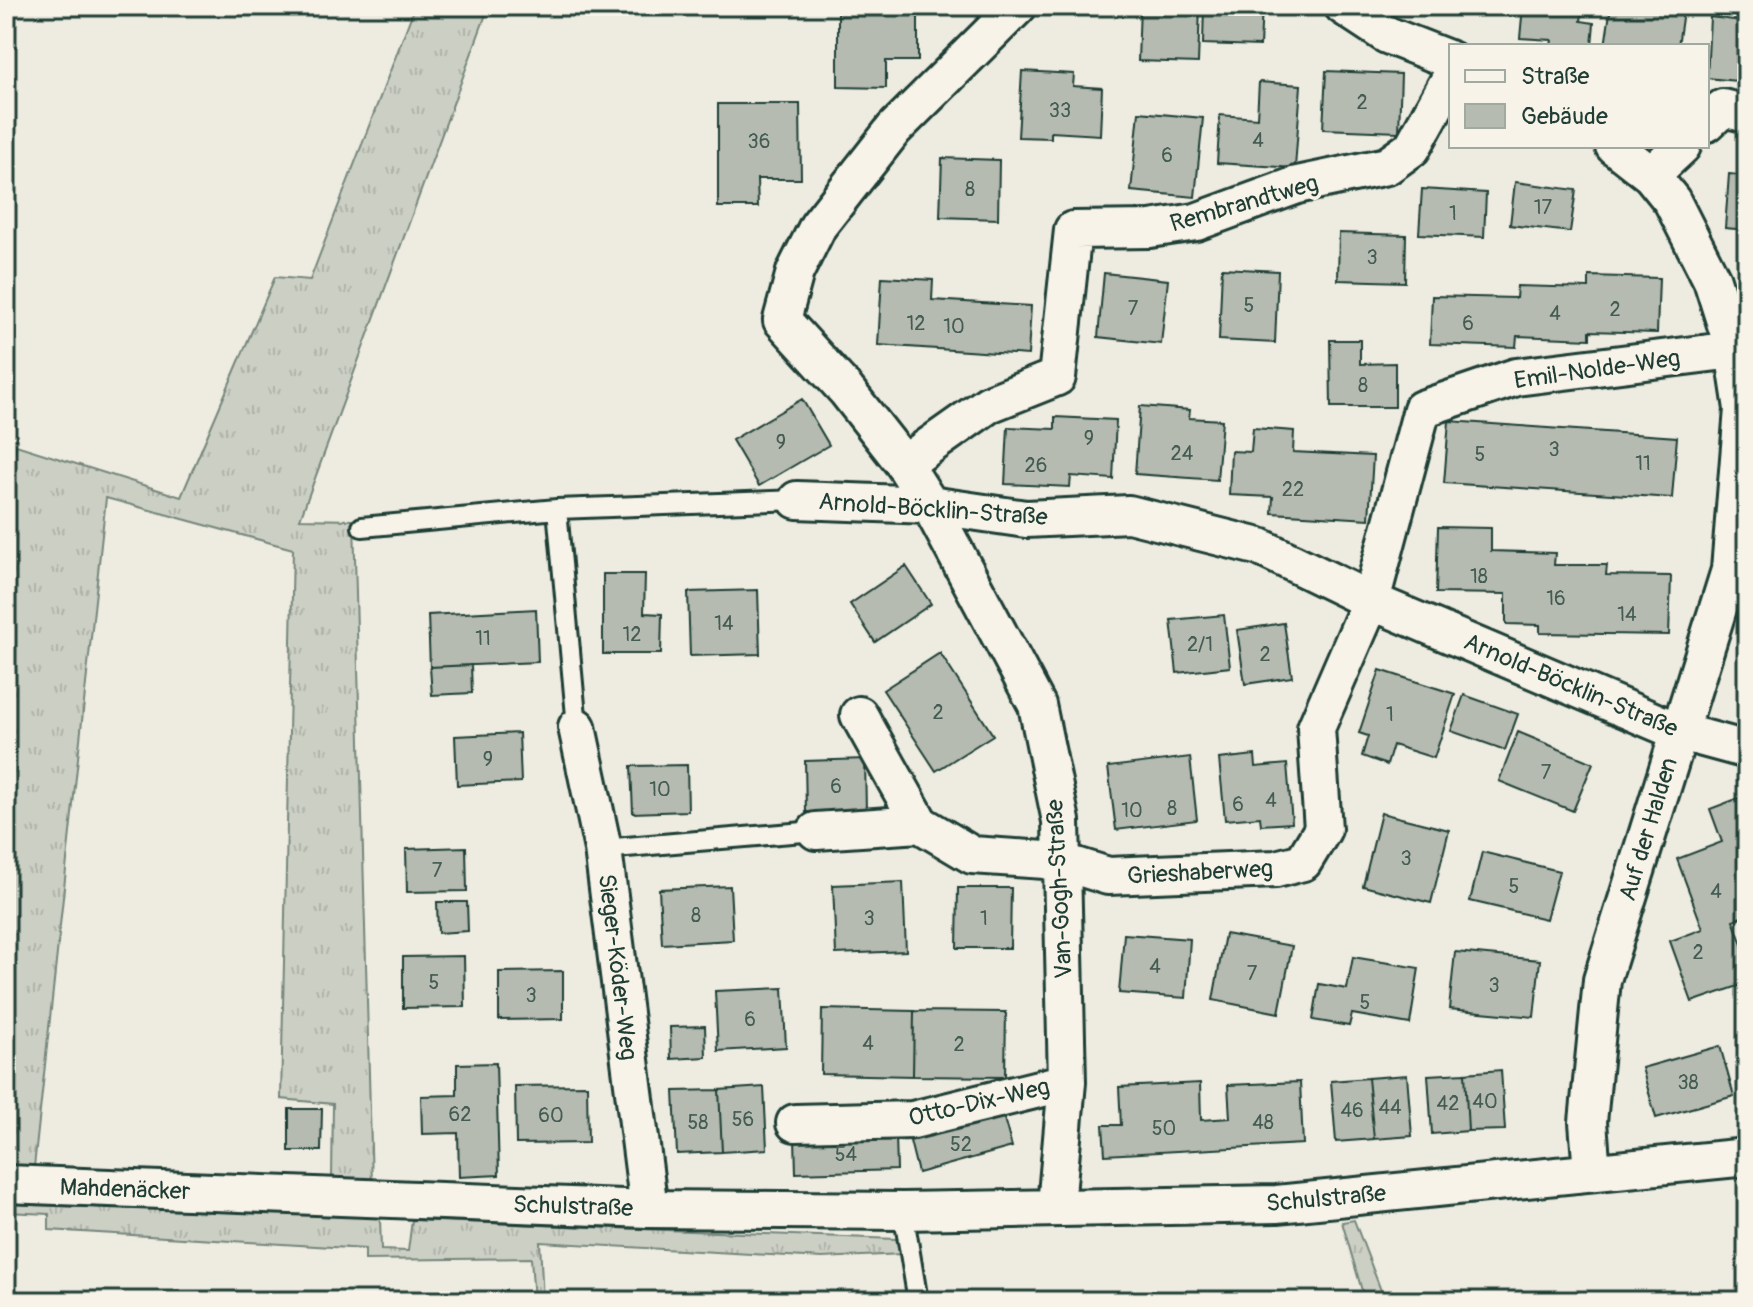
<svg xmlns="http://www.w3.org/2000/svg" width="1753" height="1307" font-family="Pangolin,sans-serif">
	<defs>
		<pattern id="grass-tufts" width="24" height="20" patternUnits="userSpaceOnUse" patternTransform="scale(2)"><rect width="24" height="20" fill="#cccfc4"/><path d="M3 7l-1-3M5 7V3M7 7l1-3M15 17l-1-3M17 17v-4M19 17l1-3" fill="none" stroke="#afb3a9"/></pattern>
	</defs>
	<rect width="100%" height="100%" fill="#eeece1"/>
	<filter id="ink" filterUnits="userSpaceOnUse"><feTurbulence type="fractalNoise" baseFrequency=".0125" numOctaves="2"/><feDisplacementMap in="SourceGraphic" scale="16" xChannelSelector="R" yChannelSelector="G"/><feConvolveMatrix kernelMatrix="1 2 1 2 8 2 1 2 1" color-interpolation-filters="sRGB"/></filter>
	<g filter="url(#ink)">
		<path fill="url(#grass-tufts)" stroke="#76867c" stroke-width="2" d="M415 6H489L300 519 354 520 372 1185 337 1186 332 1178 333 1104 281 1099 293 549 106 498 34 1167 6 1166V486L16 445 181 497 275 277 310 280Z
			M6 1204 380 1217 381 1250 408 1251 412 1220 896 1239 902 1254 822 1258 540 1242 543 1301H534L531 1258 365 1260V1249L49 1230V1214L6 1212Z
			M1354 1220 1385 1301H1365L1342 1222Z"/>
		<path fill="#b5bbb0" stroke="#1f3d34" stroke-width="2" d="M838 6H918V61H886V88L838 87Z
			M1140 6H1200L1198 63 1138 61Z
			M1204 6H1262L1260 46 1203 44Z
			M1523 6H1583L1581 21 1594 23 1592 46H1551L1552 40 1520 38Z
			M1611 6 1683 11 1678 46H1605Z
			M1710 17 1742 21 1740 34 1747 35V82L1707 78Z
			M1022 71 1074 74 1073 86 1102 88 1100 135 1051 132V138L1018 137Z
			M1326 71 1401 74 1399 132 1323 129Z
			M1259 82 1301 85 1295 168 1217 163 1220 115 1257 118Z
			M718 104H800L801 179H757L758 207H718Z
			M1139 112 1203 118 1195 197 1131 191Z
			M942 158 999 160 998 219 940 217Z
			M1729 174 1747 176V230L1725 228Z
			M1515 182 1576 190 1570 232 1510 225Z
			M1422 189 1486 193 1484 237 1419 234Z
			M1339 233 1406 235 1405 282 1338 280Z
			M1222 268 1278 271 1275 343 1219 340Z
			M1104 273 1168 280 1161 344 1098 337Z
			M1589 276 1659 278 1657 333 1590 331V339L1517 336 1516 347 1430 344 1432 296 1516 298 1517 286 1589 288Z
			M882 277 933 280 932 300 1031 306 1028 355 878 345Z
			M1330 340H1360V364L1395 363V407H1331Z
			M802 399 829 445 759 486 732 440Z
			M1140 406 1190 410 1189 418 1222 420 1217 480 1135 474Z
			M1055 417 1116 420 1113 479 1071 476 1070 487 1005 484 1008 427 1055 429Z
			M1449 421 1677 437 1672 498 1444 483Z
			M1253 428 1294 431 1293 452 1373 456 1369 519 1272 513 1273 497 1229 495 1231 451 1251 452Z
			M1438 527 1491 528V551L1555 553 1554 565H1607L1606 575 1671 576 1669 635 1540 633V625L1506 624V594L1436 593Z
			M906 566 931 604 875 642 850 604Z
			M603 574H645L644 613 662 614 661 654H603Z
			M758 590 760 654 690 656 688 592Z
			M536 609 538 662 430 667 428 615Z
			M1224 615 1230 667 1177 673 1171 620Z
			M1284 623 1292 677 1245 684 1237 630Z
			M940 653 993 735 936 771 883 690Z
			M471 665 472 693 432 695 430 667Z
			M1380 670 1455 694 1434 758 1393 745 1387 765 1362 756 1368 736 1359 733Z
			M1464 695 1518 714 1505 750 1451 731Z
			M1518 732 1593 763 1573 811 1499 781Z
			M519 733 521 782 457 785 455 736Z
			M1255 755 1256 767 1287 764 1292 823 1261 825 1260 817 1225 820 1219 759Z
			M1190 757 1197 820 1116 830 1108 767Z
			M865 759 866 811 806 812 805 761Z
			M687 765 688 811 633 813 631 766Z
			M1747 795V915L1733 920 1747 958V983L1692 1002 1670 941 1703 929 1677 859 1722 842 1710 809Z
			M1381 813 1449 830 1431 903 1363 886Z
			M466 847 467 891 407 892 406 849Z
			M1482 852 1559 871 1546 919 1470 901Z
			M903 882 906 951 836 954 833 885Z
			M730 886 733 940 662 944 659 889Z
			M958 888H1011L1010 948H957Z
			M437 902H467L468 931 438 933Z
			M1124 934 1190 939 1186 998 1119 993Z
			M1225 934 1292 946 1279 1013 1213 1000Z
			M1455 952 1540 960 1534 1017 1449 1009Z
			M464 956 465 1007 403 1008V957Z
			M1353 957 1419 968 1410 1024 1352 1014 1349 1026 1313 1020 1319 984 1347 989Z
			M563 971V1019L499 1020V972Z
			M783 988 786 1047 718 1051 715 991Z
			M822 1009 914 1011 913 1076 821 1074Z
			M914 1011 1006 1012 1005 1077 913 1076Z
			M705 1026 706 1057 671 1059 670 1027Z
			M1720 1046 1734 1096 1656 1118 1642 1068Z
			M496 1063 499 1175 459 1177 458 1133 422 1134 421 1096 457 1095V1064Z
			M1501 1070 1505 1130 1468 1131 1465 1073Z
			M1465 1073 1468 1131 1432 1134 1428 1075Z
			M1407 1075 1412 1136 1374 1139 1368 1078Z
			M1368 1078 1374 1139 1336 1142 1331 1081Z
			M1300 1082 1303 1144 1105 1155 1103 1125H1121L1119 1087 1200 1083 1201 1120 1230 1118 1228 1085Z
			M587 1085 588 1143 516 1144 515 1086Z
			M764 1087 767 1149 722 1152 719 1090Z
			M719 1090 722 1152 677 1154 674 1091Z
			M289 1109H322L321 1151H289Z
			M1003 1115 1012 1147 918 1173 910 1141Z
			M896 1135 897 1170 796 1173 795 1138Z"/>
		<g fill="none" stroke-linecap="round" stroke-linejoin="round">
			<g stroke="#1f3d34" stroke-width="24">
				<path id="service" d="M557 509 577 727
					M362 527 557 509 797 500
					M603 849 816 831
					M903 1211 918 1301"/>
			</g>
			<g stroke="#1f3d34" stroke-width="42">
				<path id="minor" d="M1018 6 894 129 818 226 795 272 782 320 846 390 904 464 930 505 1037 705 1061 821 1067 1082 1056 1206
					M1343 6 1387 35 1451 60
					M1707 123 1723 108 1747 114
					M1651 175 1682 146
					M904 464 989 404 1057 377 1073 230 1150 229 1196 222 1297 185 1387 166 1412 148 1451 77
					M797 500 930 505 1026 519 1129 514 1260 547 1371 601 1677 731 1747 750
					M859 715 920 824
					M577 727 603 849 649 1209
					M816 831 920 824 972 855 1060 861 1108 876 1276 869 1303 862 1323 829 1316 728 1371 601 1422 409 1516 377 1734 350
					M795 1123 913 1120 1067 1082
					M1592 1172 1588 1122 1602 980 1730 570 1743 409 1734 350 1712 280 1672 201 1651 175 1614 146
					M6 1184 649 1209 903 1211 1277 1204 1747 1157"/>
			</g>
			<use href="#service" stroke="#f7f3e8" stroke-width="18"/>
			<use href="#minor" stroke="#f7f3e8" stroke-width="36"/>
		</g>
	</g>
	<g text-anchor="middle" stroke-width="7" stroke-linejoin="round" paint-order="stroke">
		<g font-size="20" fill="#445c53">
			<text x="1362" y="109">2</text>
			<text x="1060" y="117">33</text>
			<text x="1258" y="147">4</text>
			<text x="759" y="148">36</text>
			<text x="1167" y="162">6</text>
			<text x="970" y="196">8</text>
			<text x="1543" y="214">17</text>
			<text x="1453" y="220">1</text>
			<text x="1372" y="264">3</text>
			<text x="1249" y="312">5</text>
			<text x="1133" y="315">7</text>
			<text x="1615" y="316">2</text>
			<text x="1555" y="320">4</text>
			<text x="916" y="330">12</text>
			<text x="1468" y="330">6</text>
			<text x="954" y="333">10</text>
			<text x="1363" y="392">8</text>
			<text x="1089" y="445">9</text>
			<text x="781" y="449">9</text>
			<text x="1554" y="456">3</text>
			<text x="1182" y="460">24</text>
			<text x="1480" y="461">5</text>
			<text x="1643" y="470">11</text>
			<text x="1036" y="472">26</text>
			<text x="1293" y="496">22</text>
			<text x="1479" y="583">18</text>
			<text x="1556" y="605">16</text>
			<text x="1627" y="621">14</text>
			<text x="724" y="630">14</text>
			<text x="632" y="641">12</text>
			<text x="483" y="645">11</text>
			<text x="1200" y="651">2/1</text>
			<text x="1265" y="661">2</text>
			<text x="938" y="719">2</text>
			<text x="1390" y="721">1</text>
			<text x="488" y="766">9</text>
			<text x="1546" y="779">7</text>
			<text x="836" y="793">6</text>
			<text x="660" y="796">10</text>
			<text x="1271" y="807">4</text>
			<text x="1238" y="811">6</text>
			<text x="1172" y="815">8</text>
			<text x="1132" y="817">10</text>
			<text x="1406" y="865">3</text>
			<text x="437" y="877">7</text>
			<text x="1514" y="893">5</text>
			<text x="1716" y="898">4</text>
			<text x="696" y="922">8</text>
			<text x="869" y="925">3</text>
			<text x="984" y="925">1</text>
			<text x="1698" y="959">2</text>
			<text x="1155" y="973">4</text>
			<text x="1252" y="980">7</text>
			<text x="434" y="989">5</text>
			<text x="1494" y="992">3</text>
			<text x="531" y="1002">3</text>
			<text x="1365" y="1009">5</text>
			<text x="750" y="1026">6</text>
			<text x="868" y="1050">4</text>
			<text x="959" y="1051">2</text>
			<text x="1688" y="1089">38</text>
			<text x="1485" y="1108">40</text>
			<text x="1448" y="1110">42</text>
			<text x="1390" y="1114">44</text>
			<text x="1352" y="1117">46</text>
			<text x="460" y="1121">62</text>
			<text x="551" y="1122">60</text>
			<text x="743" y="1126">56</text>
			<text x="698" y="1129">58</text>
			<text x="1263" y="1129">48</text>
			<text x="1164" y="1135">50</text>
			<text x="961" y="1151">52</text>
			<text x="846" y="1161">54</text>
		</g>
		<g font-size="24" fill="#1f3d34" stroke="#f7f3e8">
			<text transform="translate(1244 203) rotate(-16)" y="8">Rembrandtweg</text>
			<text transform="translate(1597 369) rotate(-8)" y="8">Emil-Nolde-Weg</text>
			<text transform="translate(933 509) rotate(4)" y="8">Arnold-Böcklin-Straße</text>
			<text transform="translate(1571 685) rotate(23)" y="8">Arnold-Böcklin-Straße</text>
			<text transform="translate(1648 829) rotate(-73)" y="8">Auf der Halden</text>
			<text transform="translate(1200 872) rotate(-3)" y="8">Grieshaberweg</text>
			<text transform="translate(1059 889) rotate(-93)" y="8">Van-Gogh-Straße</text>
			<text transform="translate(618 967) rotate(83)" y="8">Sieger-Köder-Weg</text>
			<text transform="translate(979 1102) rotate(-13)" y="8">Otto-Dix-Weg</text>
			<text transform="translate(125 1189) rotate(2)" y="8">Mahdenäcker</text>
			<text transform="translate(1326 1198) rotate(-5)" y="8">Schulstraße</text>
			<text transform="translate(573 1206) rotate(2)" y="8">Schulstraße</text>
		</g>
	</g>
	<rect width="1753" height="1307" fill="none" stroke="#f7f3e8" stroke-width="32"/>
	<rect x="16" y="16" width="1721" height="1275" fill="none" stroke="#1f3d34" stroke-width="3" filter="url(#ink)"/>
	<rect x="1449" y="44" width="260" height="104" fill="#f7f3e8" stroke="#a1aaa0" stroke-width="2"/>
	<rect x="1465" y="70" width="40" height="12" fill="#f7f3e8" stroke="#a1aaa0" stroke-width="2"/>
	<text x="1521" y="84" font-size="24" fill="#1f3d34">Straße</text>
	<rect x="1465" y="104" width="40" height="24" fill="#b5bbb0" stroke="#a1aaa0" stroke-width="2"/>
	<text x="1521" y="124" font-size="24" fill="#1f3d34">Gebäude</text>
</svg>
